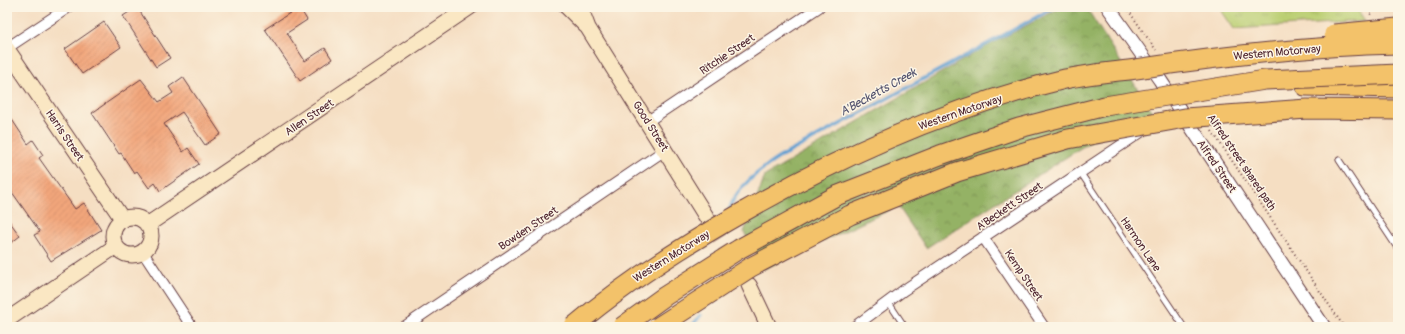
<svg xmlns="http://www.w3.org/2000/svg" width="1405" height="334" font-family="Pangolin,sans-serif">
	<defs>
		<pattern id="grass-tufts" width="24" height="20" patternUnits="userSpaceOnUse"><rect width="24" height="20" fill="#bbcf73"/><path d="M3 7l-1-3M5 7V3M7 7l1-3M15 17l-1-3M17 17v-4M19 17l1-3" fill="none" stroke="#a2b164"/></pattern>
		<pattern id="forest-crowns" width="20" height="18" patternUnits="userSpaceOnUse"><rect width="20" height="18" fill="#94b265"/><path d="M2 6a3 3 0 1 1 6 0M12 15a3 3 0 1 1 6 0" fill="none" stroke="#7b9053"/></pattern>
		<pattern id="building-hatch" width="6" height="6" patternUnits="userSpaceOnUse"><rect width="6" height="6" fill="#f2a67b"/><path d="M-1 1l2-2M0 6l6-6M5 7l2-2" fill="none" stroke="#d18e6a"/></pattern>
	</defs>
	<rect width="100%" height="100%" fill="#fcf5e5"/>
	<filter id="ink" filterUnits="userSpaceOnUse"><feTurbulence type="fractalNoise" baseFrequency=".025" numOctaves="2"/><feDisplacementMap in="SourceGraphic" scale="8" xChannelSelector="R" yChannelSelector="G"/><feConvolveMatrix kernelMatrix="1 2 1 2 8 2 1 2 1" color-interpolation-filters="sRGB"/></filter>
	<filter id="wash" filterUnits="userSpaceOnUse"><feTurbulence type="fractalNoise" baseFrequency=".012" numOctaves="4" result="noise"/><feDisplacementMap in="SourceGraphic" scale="16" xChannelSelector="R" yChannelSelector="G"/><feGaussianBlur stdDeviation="0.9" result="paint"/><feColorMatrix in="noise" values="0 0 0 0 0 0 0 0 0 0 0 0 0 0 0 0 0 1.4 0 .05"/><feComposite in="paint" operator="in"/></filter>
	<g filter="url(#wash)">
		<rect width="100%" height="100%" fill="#f5dec2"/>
		<path fill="url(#grass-tufts)" stroke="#82774f" d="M1219 7H1356L1365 21 1234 29Z"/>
		<path fill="url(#forest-crowns)" stroke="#6f6848" d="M1062 7H1086L1156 118 1093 140 926 248 898 206 764 269 744 232 765 176 985 47Z"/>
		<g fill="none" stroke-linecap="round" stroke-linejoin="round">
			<path stroke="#5f9fd2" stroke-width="3.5" d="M729 211C734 188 761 169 780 157L1055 7
				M691 327 701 315"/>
		</g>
		<g id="blocks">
			<path fill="url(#building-hatch)" d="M137 7 170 58 156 67 123 16Z
				M299 7 307 20 287 33 305 61 325 48 332 59 300 81 265 29Z
				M104 22 121 47 82 74 65 49Z
				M183 77 221 134 205 145 182 112 164 124 183 152 188 148 199 164 160 191 155 183 149 188 137 171 134 173 121 153 119 154 92 113 141 79 159 102 173 93 169 87Z
				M7 112 28 144 33 140 43 155 39 158 75 209 84 203 101 230 51 261 34 235 40 232 7 185Z
				M7 218 20 236 7 246Z"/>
		</g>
	</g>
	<g filter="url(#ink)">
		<use href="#blocks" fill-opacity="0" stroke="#643c42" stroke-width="1"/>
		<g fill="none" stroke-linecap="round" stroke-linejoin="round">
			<path stroke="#d3b8a4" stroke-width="15" stroke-dasharray="15 8" stroke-linecap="butt" d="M712 226 747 283"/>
			<g stroke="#643c42" stroke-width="7">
				<path id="service" d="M1339 160 1398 249
					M1080 172 1184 327
					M889 303 905 327"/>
			</g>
			<g stroke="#643c42" stroke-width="12">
				<path id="minor" d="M7 48 69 7
					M648 121 819 7
					M983 237 1044 327
					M142 251 192 327
					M404 327 665 150
					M854 327 904 290 1144 130"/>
			</g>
			<g stroke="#643c42" stroke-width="15">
				<path id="tertiary" d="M1108 7 1160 80 1324 327"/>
			</g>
			<g stroke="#643c42" stroke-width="17">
				<path id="secondary" d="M567 7 586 26
					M580 7 588 28 712 226
					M7 49 123 220
					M113 236a19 19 0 1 1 38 0a19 19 0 1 1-38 0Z
					M147 225 470 7
					M749 285 769 327
					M7 320 116 246"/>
			</g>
			<g stroke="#643c42" stroke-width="21">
				<path id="motorway" d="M1305 86 1398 88"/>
			</g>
			<path stroke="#643c42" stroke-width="2" stroke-dasharray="1 3" stroke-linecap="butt" d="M1126 7 1156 50
				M1366 7 1372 16
				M1212 131 1344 327"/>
			<use href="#service" stroke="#fff" stroke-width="5"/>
			<use href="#minor" stroke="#fff" stroke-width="10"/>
			<use href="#tertiary" stroke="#fff" stroke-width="13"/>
			<use href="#secondary" stroke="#fae7c3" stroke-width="15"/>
			<use href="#motorway" stroke="#f3c26a" stroke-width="19"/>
			<g stroke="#643c42" stroke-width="21" stroke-linecap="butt">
				<path id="motorway-bridge" d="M1334 34 1398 28
					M573 327C626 282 683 246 743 212 844 154 952 106 1065 79 1088 74 1112 72 1136 69 1222 56 1310 46 1398 44
					M622 327 665 296 739 249 836 196 940 155 1019 128 1105 106 1265 80 1398 74
					M658 327 751 267 850 215 957 172 1068 139 1185 118 1307 109 1398 110"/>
			</g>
			<use href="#motorway-bridge" stroke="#f3c26a" stroke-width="19"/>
		</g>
	</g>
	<g text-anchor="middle" stroke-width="3" stroke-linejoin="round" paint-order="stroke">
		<g font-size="11" fill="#4a1f2b" stroke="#fcf5e5">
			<text transform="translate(1277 52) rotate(-5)" y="4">Western Motorway</text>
			<text transform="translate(727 54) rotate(-34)" y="4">Ritchie Street</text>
			<text transform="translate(960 112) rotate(-19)" y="4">Western Motorway</text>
			<text transform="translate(309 117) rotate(-34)" y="4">Allen Street</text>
			<text transform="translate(651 126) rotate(58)" y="4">Good Street</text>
			<text transform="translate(65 135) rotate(56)" y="4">Harris Street</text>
			<text transform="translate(1242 162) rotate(56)" y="4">Alfred street shared path</text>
			<text transform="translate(1217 166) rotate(56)" y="4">Alfred Street</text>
			<text transform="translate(1009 206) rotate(-34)" y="4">A'Beckett Street</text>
			<text transform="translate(528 228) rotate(-34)" y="4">Bowden Street</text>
			<text transform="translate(1141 244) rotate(56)" y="4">Harmon Lane</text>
			<text transform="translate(671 256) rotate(-32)" y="4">Western Motorway</text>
			<text transform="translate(1024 275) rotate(56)" y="4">Kemp Street</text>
		</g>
		<g font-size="12" font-style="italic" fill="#52526e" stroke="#fcf5e5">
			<text transform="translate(878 92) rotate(-29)" y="4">A'Becketts Creek</text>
		</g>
	</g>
	<rect width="1405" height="334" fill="none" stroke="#fcf5e5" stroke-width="24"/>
</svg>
